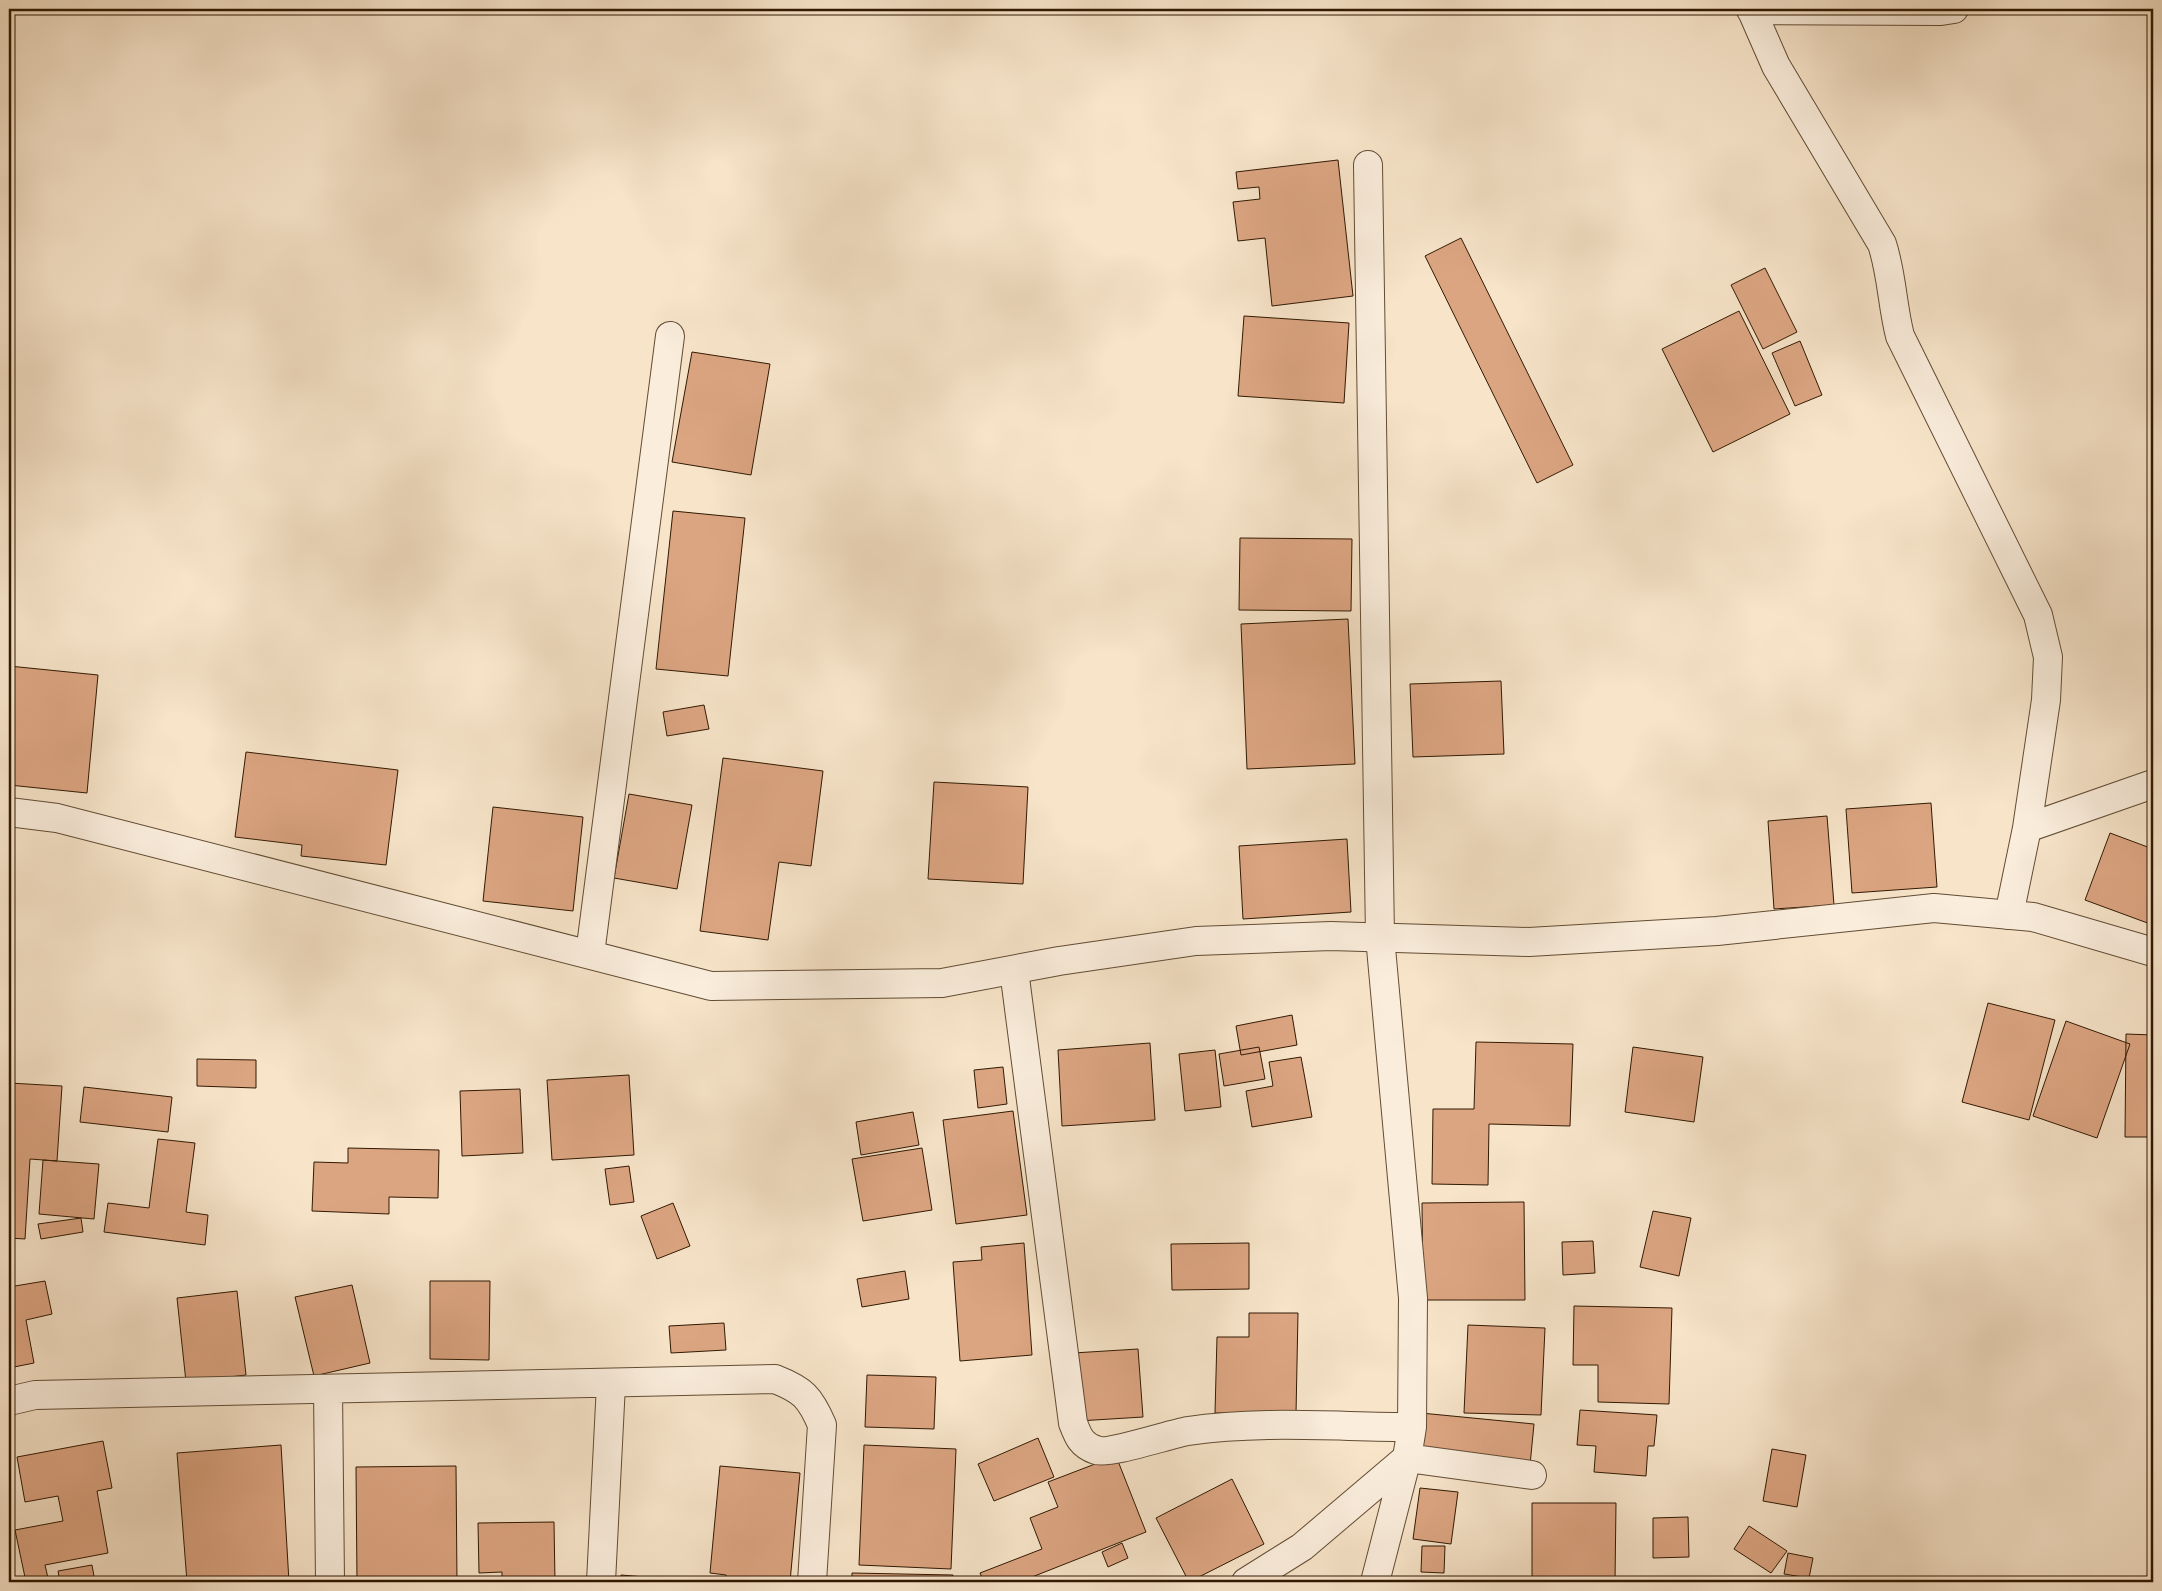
<svg xmlns="http://www.w3.org/2000/svg" width="2162" height="1591" font-family="'Libre Bodoni',serif">
	<rect width="100%" height="100%" fill="#f7e4c9"/>
	<filter id="stains"><feTurbulence type="fractalNoise" baseFrequency=".004" numOctaves="4"/><feColorMatrix values="0 0 0 0 .2 0 0 0 0 .09 0 0 0 0 .02 0 0 0 .5 -.17"/></filter>
	<radialGradient id="worn" r=".72"><stop offset=".6" stop-color="#630" stop-opacity="0"/><stop offset="1" stop-color="#630" stop-opacity=".3"/></radialGradient>
	<path fill="#dca582" stroke="#311902" d="M1338 160 1353 296 1272 306 1265 238 1238 241 1233 202 1260 199 1259 187 1238 189 1236 172Z
		M1461 238 1573 465 1537 483 1425 256Z
		M1765 268 1797 332 1763 349 1731 285Z
		M1739 311 1790 414 1713 452 1662 349Z
		M1244 316 1349 323 1344 403 1238 396Z
		M1800 341 1822 395 1795 406 1772 353Z
		M692 352 770 364 751 475 672 462Z
		M673 511 745 518 728 676 656 669Z
		M1240 538 1352 539 1351 611 1239 610Z
		M1348 619 1355 764 1247 769 1241 624Z
		M9 666 98 675 87 793 9 785Z
		M1501 681 1504 754 1413 757 1410 684Z
		M704 705 709 729 667 736 663 712Z
		M246 752 398 770 386 865 301 856 302 845 235 837Z
		M723 758 823 771 811 866 779 862 768 940 700 931Z
		M934 782 1028 787 1023 884 928 879Z
		M629 794 692 805 677 889 614 878Z
		M1931 803 1937 887 1852 893 1846 809Z
		M493 807 583 817 573 911 483 901Z
		M1827 816 1834 905 1774 909 1768 821Z
		M2110 833 2153 849V925L2085 900Z
		M1347 839 1351 912 1243 919 1239 846Z
		M1988 1003 2055 1020 2029 1120 1962 1102Z
		M1292 1015 1297 1045 1241 1055 1236 1026Z
		M2066 1021 2130 1044 2097 1138 2033 1116Z
		M2126 1034 2153 1035V1137H2125Z
		M1476 1042 1573 1044 1570 1126 1489 1124 1488 1185 1432 1184 1433 1109H1474Z
		M1150 1043 1155 1120 1062 1126 1058 1050Z
		M1259 1047 1265 1079 1224 1086 1219 1054Z
		M1633 1047 1703 1057 1694 1122 1625 1112Z
		M1215 1050 1221 1107 1185 1111 1179 1054Z
		M1301 1057 1312 1117 1252 1127 1246 1091 1273 1086 1269 1062Z
		M197 1059 256 1060V1088L197 1086Z
		M1003 1067 1007 1104 978 1108 974 1070Z
		M629 1075 634 1155 552 1160 547 1080Z
		M9 1083 62 1086 57 1161 30 1159 25 1239 9 1238Z
		M84 1087 172 1097 168 1132 80 1122Z
		M520 1089 523 1153 462 1156 460 1091Z
		M1013 1111 1027 1215 956 1224 943 1120Z
		M913 1112 919 1145 861 1155 856 1122Z
		M158 1139 195 1143 186 1212 208 1215 205 1245 104 1232 108 1203 149 1208Z
		M348 1148 439 1150 438 1198 389 1197V1214L312 1211 314 1162 348 1163Z
		M922 1148 932 1210 863 1221 852 1159Z
		M43 1160 99 1164 94 1219 39 1214Z
		M629 1166 634 1202 610 1205 605 1169Z
		M1524 1202 1525 1300H1423L1422 1203Z
		M673 1203 690 1246 657 1259 641 1216Z
		M1653 1211 1691 1218 1679 1276 1640 1267Z
		M81 1218 83 1232 41 1239 38 1224Z
		M1593 1241 1595 1273 1563 1275 1562 1242Z
		M1024 1243 1032 1355 960 1361 953 1262 982 1260 981 1247Z
		M1249 1243V1289L1172 1290 1171 1244Z
		M905 1271 909 1299 862 1307 857 1279Z
		M45 1281 52 1314 26 1320 34 1363 9 1368V1287Z
		M430 1281H490L489 1360 430 1359Z
		M352 1285 370 1363 314 1376 295 1297Z
		M237 1291 246 1375 186 1382 177 1298Z
		M1574 1306 1672 1308 1669 1404 1598 1402V1365H1573Z
		M1249 1313H1298L1296 1414 1215 1413 1217 1337H1249Z
		M724 1323 726 1350 671 1353 669 1326Z
		M1468 1325 1545 1328 1541 1415 1464 1413Z
		M1138 1349 1143 1417 1078 1421 1073 1353Z
		M867 1375 936 1377 934 1429 865 1427Z
		M1580 1410 1657 1415 1654 1446H1648L1646 1476 1594 1472 1596 1446 1577 1445Z
		M1421 1413 1534 1424 1530 1465 1417 1454Z
		M1038 1438 1054 1477 994 1501 978 1464Z
		M103 1441 112 1488 97 1491 108 1553 45 1565 48 1578 26 1582 15 1530 63 1521 58 1496 25 1502 17 1457Z
		M281 1445 289 1582H187L177 1453Z
		M864 1445 956 1449 951 1569 859 1565Z
		M1772 1449 1806 1455 1797 1507 1763 1501Z
		M1116 1456 1146 1532 1032 1577 1034 1582H984L980 1573 1042 1549 1030 1518 1058 1507 1048 1482Z
		M456 1466 457 1582H357L356 1467Z
		M720 1466 800 1473 790 1582H726V1575L710 1573Z
		M1232 1479 1264 1544 1189 1582 1156 1518Z
		M1420 1488 1458 1492 1451 1544 1413 1539Z
		M1532 1503H1616L1615 1582H1532Z
		M1688 1517 1689 1557 1653 1558V1518Z
		M554 1522 555 1582H502V1572L479 1573 478 1523Z
		M1749 1526 1787 1551 1771 1573 1734 1549Z
		M1122 1543 1128 1558 1108 1567 1102 1552Z
		M1422 1546H1445L1444 1573 1421 1572Z
		M1788 1553 1813 1558 1809 1578 1784 1574Z
		M92 1565 95 1582H60L58 1571Z
		M852 1573 953 1575V1582H852Z
		M621 1575 691 1581V1582H620Z"/>
	<g fill="none" stroke-linecap="round" stroke-linejoin="round">
		<g stroke="#624c34" stroke-width="30">
			<path id="minor" d="M1751 9 1776 66 1882 244C1892 274 1892 305 1900 336L2038 615 2048 657 2046 700 2027 828 2009 915
				M1751 10 1941 11 1954 9
				M1368 165 1380 937 1413 1298 1412 1427 1407 1458 1375 1582
				M2027 828 2153 784
				M590 954 670 336
				M1014 970 1073 1423C1078 1436 1081 1445 1096 1450 1108 1455 1170 1434 1188 1431 1262 1420 1337 1427 1412 1427
				M328 1389 330 1582
				M9 1401 35 1395 775 1379C803 1390 810 1397 822 1425L812 1582
				M601 1582 611 1384
				M1246 1582 1302 1547 1407 1458 1532 1475"/>
		</g>
		<g stroke="#624c34" stroke-width="30">
			<path id="tertiary" d="M9 812 57 818 711 986 942 983 1059 961 1196 941 1331 936 1529 942 1717 931 1934 908 2033 917 2153 952"/>
		</g>
		<use href="#minor" stroke="#faeddc" stroke-width="28"/>
		<use href="#tertiary" stroke="#faeddc" stroke-width="28"/>
	</g>
	<rect width="2162" height="1591" fill="none" stroke="#f7e4c9" stroke-width="30"/>
	<rect x="10" y="10" width="2142" height="1571" fill="none" stroke="#311902" stroke-width="2.5"/>
	<rect x="15" y="15" width="2132" height="1561" fill="none" stroke="#311902"/>
	<rect width="100%" height="100%" filter="url(#stains)"/>
	<rect width="100%" height="100%" fill="url(#worn)"/>
</svg>
